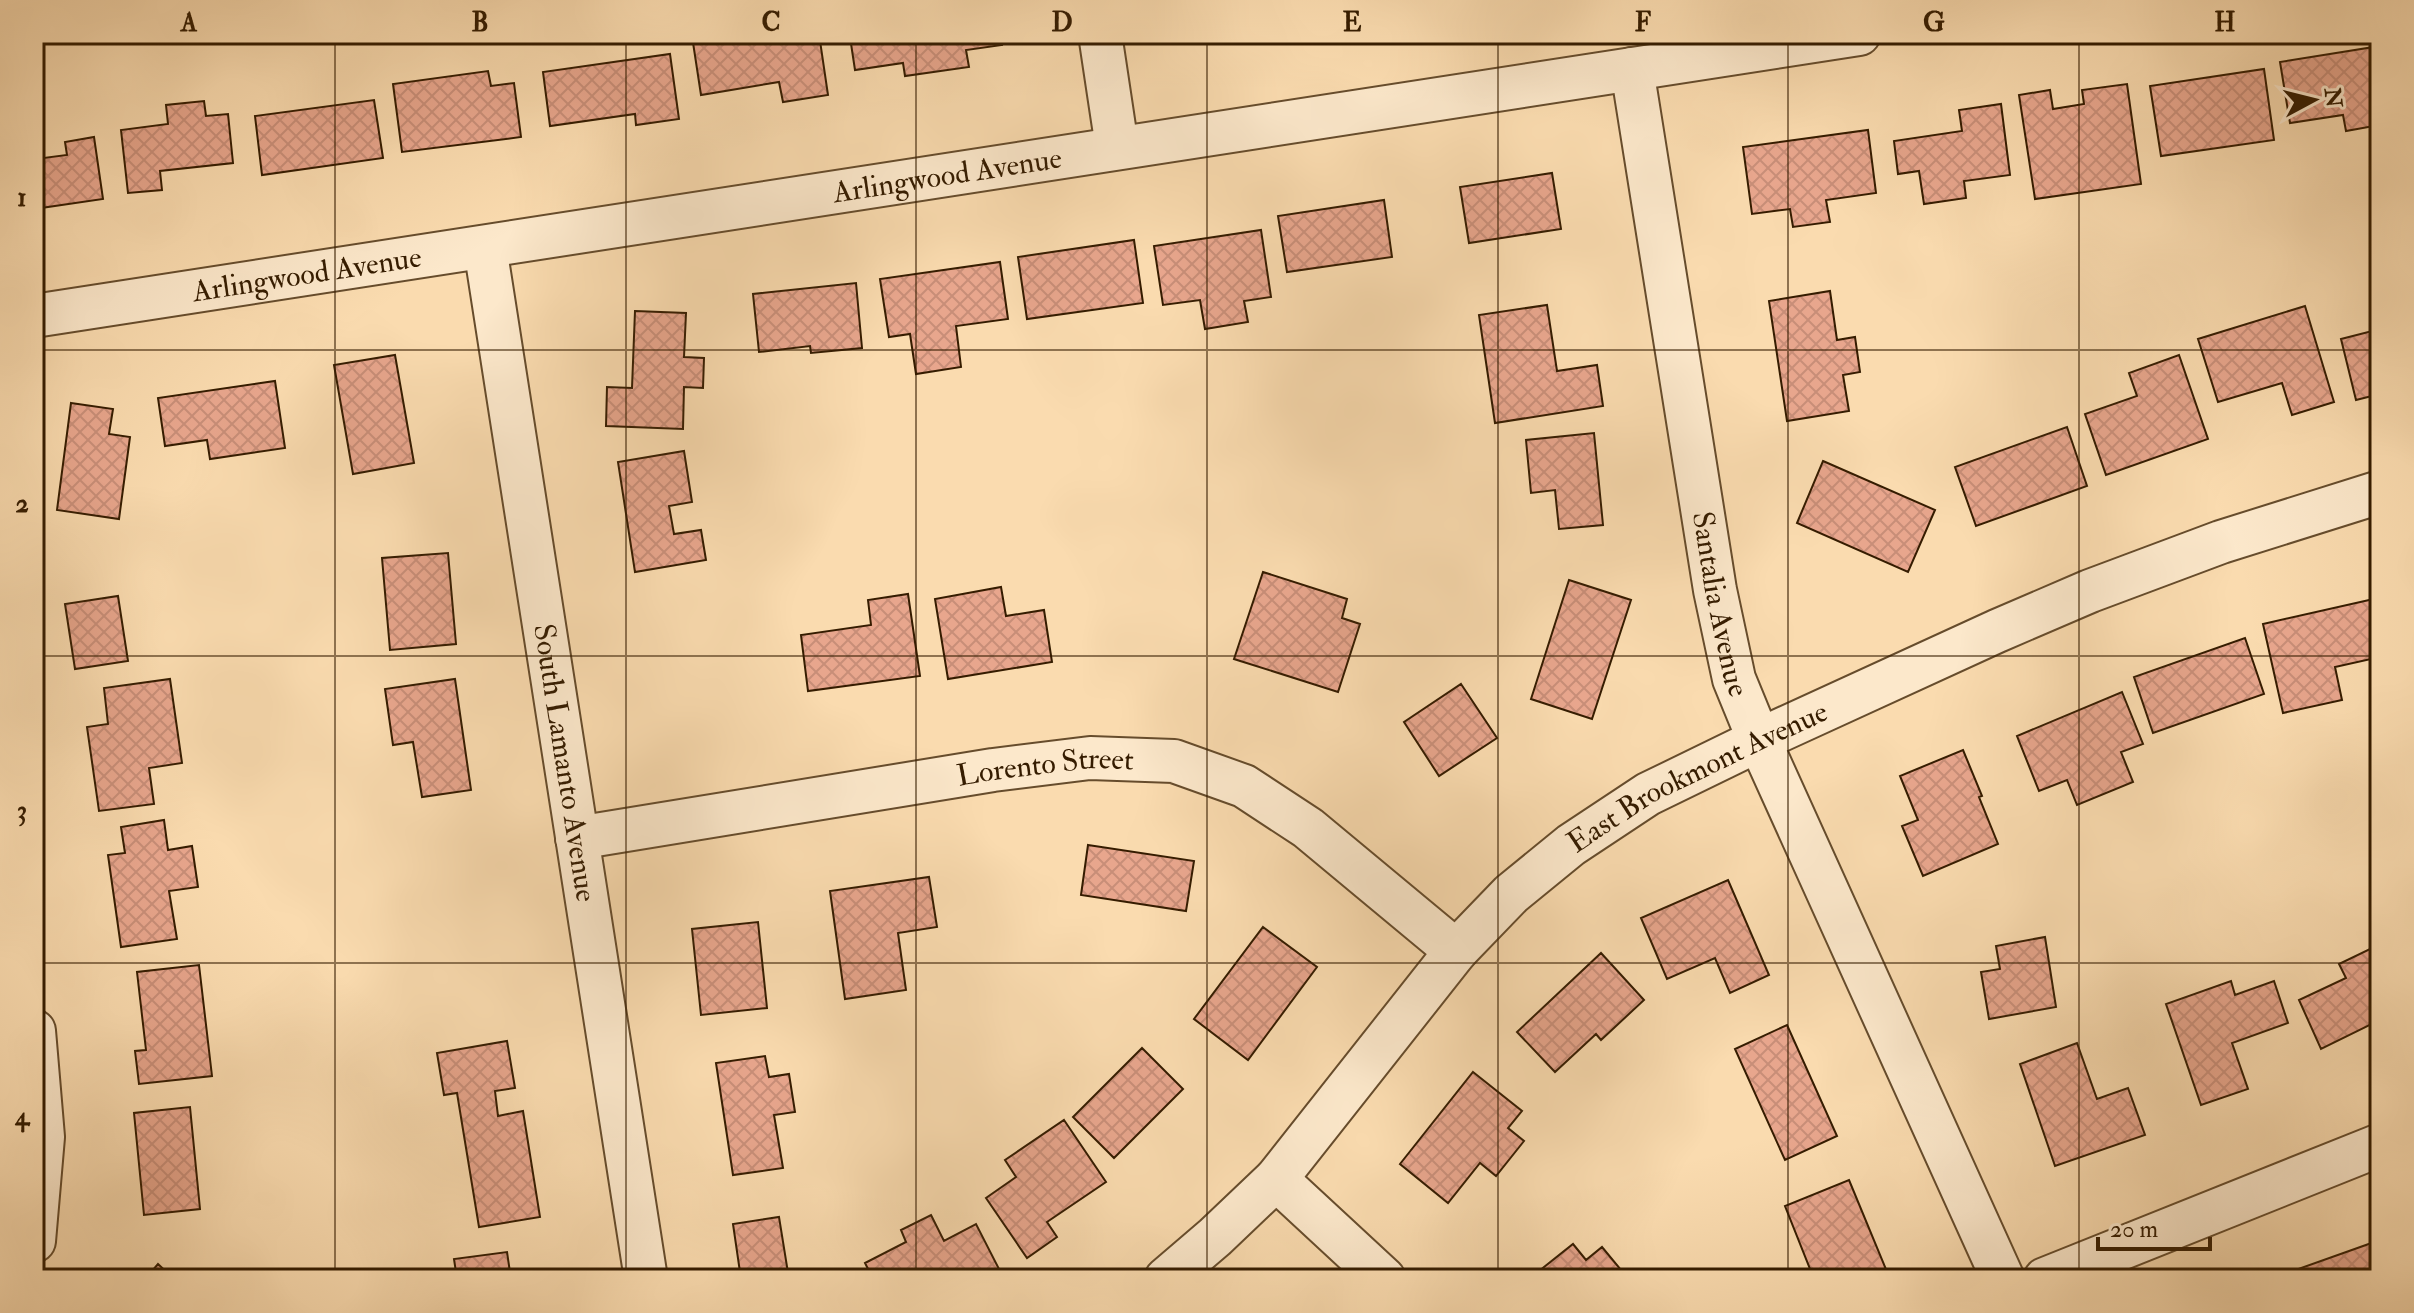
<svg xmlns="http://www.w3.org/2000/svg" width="2414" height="1313" font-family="'IM FELL Double Pica',serif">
	<defs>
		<pattern id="building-cross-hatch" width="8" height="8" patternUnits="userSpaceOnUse" patternTransform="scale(2)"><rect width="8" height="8" fill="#e8a68d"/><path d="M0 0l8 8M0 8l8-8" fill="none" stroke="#c88e78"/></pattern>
	</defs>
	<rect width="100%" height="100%" fill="#fadbaf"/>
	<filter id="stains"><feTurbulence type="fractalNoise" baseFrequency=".0025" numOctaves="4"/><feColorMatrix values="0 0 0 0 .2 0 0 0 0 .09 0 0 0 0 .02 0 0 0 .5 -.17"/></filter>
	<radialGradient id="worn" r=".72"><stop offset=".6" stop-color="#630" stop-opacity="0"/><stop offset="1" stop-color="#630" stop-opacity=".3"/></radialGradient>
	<path fill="url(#building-cross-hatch)" stroke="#351c00" stroke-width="2" d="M705 34H819L828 95 783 102 779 82 701 95 692 36Z
		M869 34H1000L1002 45 966 50 969 67 905 76 903 63 855 70 850 37Z
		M2380 46V108L2372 109 2374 126 2346 131 2343 115 2290 123 2280 62Z
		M670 54 679 119 636 125 635 114 550 126 543 72Z
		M2264 69 2274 140 2161 156 2150 86Z
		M488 71 491 86 514 83 521 137 402 152 393 84Z
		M2127 84 2141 184 2035 199 2019 95 2050 90 2053 109 2084 104 2082 90Z
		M374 100 383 158 262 175 255 116Z
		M204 101 206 116 228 114 233 163 160 171 162 190 128 193 121 130 168 124 166 105Z
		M2001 104 2010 175 1964 181 1966 198 1924 204 1919 171 1898 174 1894 141 1962 131 1959 110Z
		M1868 130 1876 193 1826 200 1830 222 1793 227 1790 209 1752 214 1743 147Z
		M94 137 103 199 34 209V145L42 144 44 158 67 155 65 142Z
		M1552 173 1561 229 1469 243 1460 187Z
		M1384 200 1392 257 1287 272 1278 216Z
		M1261 230 1271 297 1244 301 1248 322 1205 329 1200 300 1163 305 1154 246Z
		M1134 240 1143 303 1027 319 1018 257Z
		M1000 262 1008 319 956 326 961 367 916 374 910 334 889 337 880 279Z
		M856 283 862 348 811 353 810 346 759 352 753 294Z
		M1830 291 1837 340 1855 337 1860 372 1843 375 1849 411 1787 421 1769 301Z
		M1547 305 1557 371 1597 365 1603 406 1495 423 1479 315Z
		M2305 306 2334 402 2292 415 2282 383 2218 402 2198 339Z
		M635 311 686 313 684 357 704 358 703 388 684 387 683 429 606 426 607 387 632 388Z
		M2380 329V394L2356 400 2341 339Z
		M395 355 414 463 353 474 334 365Z
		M2179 355 2208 439 2106 475 2085 414 2137 396 2129 373Z
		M275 381 285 448 210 459 207 440 165 446 158 398Z
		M71 403 113 409 109 434 130 437 119 519 57 510Z
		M2067 427 2087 486 1976 526 1955 467Z
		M1594 433 1603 525 1559 529 1555 490 1531 493 1526 440Z
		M684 451 692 502 669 506 674 534 701 530 706 560 635 572 618 462Z
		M1823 461 1935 510 1908 572 1797 523Z
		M448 553 456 644 390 650 382 558Z
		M1263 572 1347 599 1342 618 1360 624 1338 692 1234 659Z
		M1569 580 1631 600 1592 719 1531 699Z
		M1001 587 1006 616 1044 610 1052 662 948 679 935 599Z
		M908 594 920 676 808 691 801 635 871 625 868 600Z
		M118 596 128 661 75 669 65 604Z
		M2378 598 2380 657 2335 667 2342 700 2283 713 2263 624Z
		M2245 638 2264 694 2153 733 2134 677Z
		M170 679 182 763 149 768 154 804 99 811 87 727 108 724 104 688Z
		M455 679 471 790 422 797 413 742 393 745 385 689Z
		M1461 684 1497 738 1439 776 1404 722Z
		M2122 692 2143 744 2121 752 2133 782 2077 805 2067 780 2039 791 2017 736Z
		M1963 750 1982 796 1979 797 1998 844 1923 876 1902 826 1918 820 1900 776Z
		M164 820 168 850 192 846 198 887 169 891 177 939 121 947 108 855 125 853 121 827Z
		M1088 845 1194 861 1186 911 1081 895Z
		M929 877 937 927 898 933 906 990 845 999 830 891Z
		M1728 880 1769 975 1730 993 1715 958 1667 979 1641 918Z
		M758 922 767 1008 701 1015 692 929Z
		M1263 927 1317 967 1248 1060 1194 1019Z
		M2045 937 2056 1007 1989 1019 1981 972 2000 969 1996 946Z
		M2372 948 2380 964V1020L2321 1049 2299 1000 2346 978 2339 964Z
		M1601 953 1644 1000 1601 1040 1596 1034 1555 1072 1517 1032Z
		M199 965 212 1076 139 1084 135 1051 146 1050 137 972Z
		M2231 981 2235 995 2274 981 2288 1023 2232 1043 2248 1089 2201 1105 2166 1004Z
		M1787 1025 1837 1136 1785 1160 1735 1049Z
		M507 1041 515 1088 495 1091 498 1116 523 1111 540 1217 479 1227 457 1093 444 1095 437 1053Z
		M2077 1043 2097 1099 2128 1088 2145 1135 2055 1166 2020 1064Z
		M1142 1048 1183 1089 1114 1158 1073 1117Z
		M765 1056 769 1077 789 1074 795 1112 774 1115 783 1168 733 1175 716 1063Z
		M1473 1072 1522 1111 1508 1128 1524 1141 1496 1176 1480 1163 1448 1203 1400 1164Z
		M190 1107 200 1209 144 1215 134 1113Z
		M1064 1120 1106 1182 1047 1222 1057 1237 1027 1258 986 1198 1016 1177 1005 1160Z
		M1849 1180 1890 1279H1814L1785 1206Z
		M931 1215 944 1241 976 1224 999 1269 979 1279H873L865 1263 906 1242 901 1230Z
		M779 1217 789 1279H741L733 1224Z
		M2380 1240V1279H2273V1278Z
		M1573 1244 1586 1260 1602 1247 1626 1276 1623 1279H1538L1534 1275Z
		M507 1252 511 1279H457L454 1259Z
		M158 1264 174 1279H145Z"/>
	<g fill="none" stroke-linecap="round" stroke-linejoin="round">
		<g stroke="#664c2c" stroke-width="46">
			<g id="street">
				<path d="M1100 34 1117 147"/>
				<path id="s1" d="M1632 69 1715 590 1734 679 1759 740 2003 1279"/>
				<path id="s2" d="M485 247 646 1279"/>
				<path id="s3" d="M34 316 1859 34"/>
				<path id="s4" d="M577 838 993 770 1090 758 1174 761 1244 786 1308 828 1456 951"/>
				<path d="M34 1031 43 1137 34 1241"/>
				<path d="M1276 1179 1384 1279"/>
				<path id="s5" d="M1166 1279 1215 1237 1276 1179 1456 951 1511 894 1571 845 1648 794 1759 740 1997 631 2090 591 2221 542 2380 492"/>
				<path d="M2045 1279 2380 1145"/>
			</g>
		</g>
		<use href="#street" stroke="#fce8cb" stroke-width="42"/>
	</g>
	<path fill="none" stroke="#351c00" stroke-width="2" stroke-opacity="0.55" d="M335 34V1279M626 34V1279M916 34V1279M1207 34V1279M1498 34V1279M1788 34V1279M2079 34V1279M34 350H2380M34 656H2380M34 963H2380"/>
	<g text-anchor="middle" stroke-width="7" stroke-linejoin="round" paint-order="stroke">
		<g font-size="30" fill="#351c00" stroke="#fce8cb">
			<text dy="10" stroke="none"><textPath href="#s3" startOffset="924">Arlingwood Avenue</textPath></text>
			<text dy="10" stroke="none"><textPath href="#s3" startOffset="276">Arlingwood Avenue</textPath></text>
			<text dy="10" stroke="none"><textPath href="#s1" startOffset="542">Santalia Avenue</textPath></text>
			<text dy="10" stroke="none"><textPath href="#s2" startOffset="522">South Lamanto Avenue</textPath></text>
			<text dy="10" stroke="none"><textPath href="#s4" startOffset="474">Lorento Street</textPath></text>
			<text dy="10" stroke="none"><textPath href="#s5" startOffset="740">East Brookmont Avenue</textPath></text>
		</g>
	</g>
	<rect width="2414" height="1313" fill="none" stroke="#fadbaf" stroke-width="88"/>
	<g transform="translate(2314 100) rotate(83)" stroke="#fce8cb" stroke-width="6" paint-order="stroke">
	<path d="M0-6L14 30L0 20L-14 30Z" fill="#351c00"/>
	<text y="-12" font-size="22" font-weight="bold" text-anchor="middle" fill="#351c00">N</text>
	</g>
	<path d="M2098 1237v12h112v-12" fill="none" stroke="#351c00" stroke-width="4"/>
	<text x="2110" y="1237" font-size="24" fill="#351c00" stroke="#fce8cb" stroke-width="6" paint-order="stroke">20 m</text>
	<rect x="44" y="44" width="2326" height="1225" fill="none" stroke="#351c00" stroke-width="3"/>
	<g font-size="26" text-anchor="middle" font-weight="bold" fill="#351c00">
		<text x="189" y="31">A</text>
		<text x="480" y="31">B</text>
		<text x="771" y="31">C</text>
		<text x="1062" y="31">D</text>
		<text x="1352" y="31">E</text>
		<text x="1643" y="31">F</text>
		<text x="1934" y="31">G</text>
		<text x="2225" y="31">H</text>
		<text x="22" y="206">1</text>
		<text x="22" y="512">2</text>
		<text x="22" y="819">3</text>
		<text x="22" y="1125">4</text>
	</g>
	<rect width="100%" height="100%" filter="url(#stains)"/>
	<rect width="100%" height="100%" fill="url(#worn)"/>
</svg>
